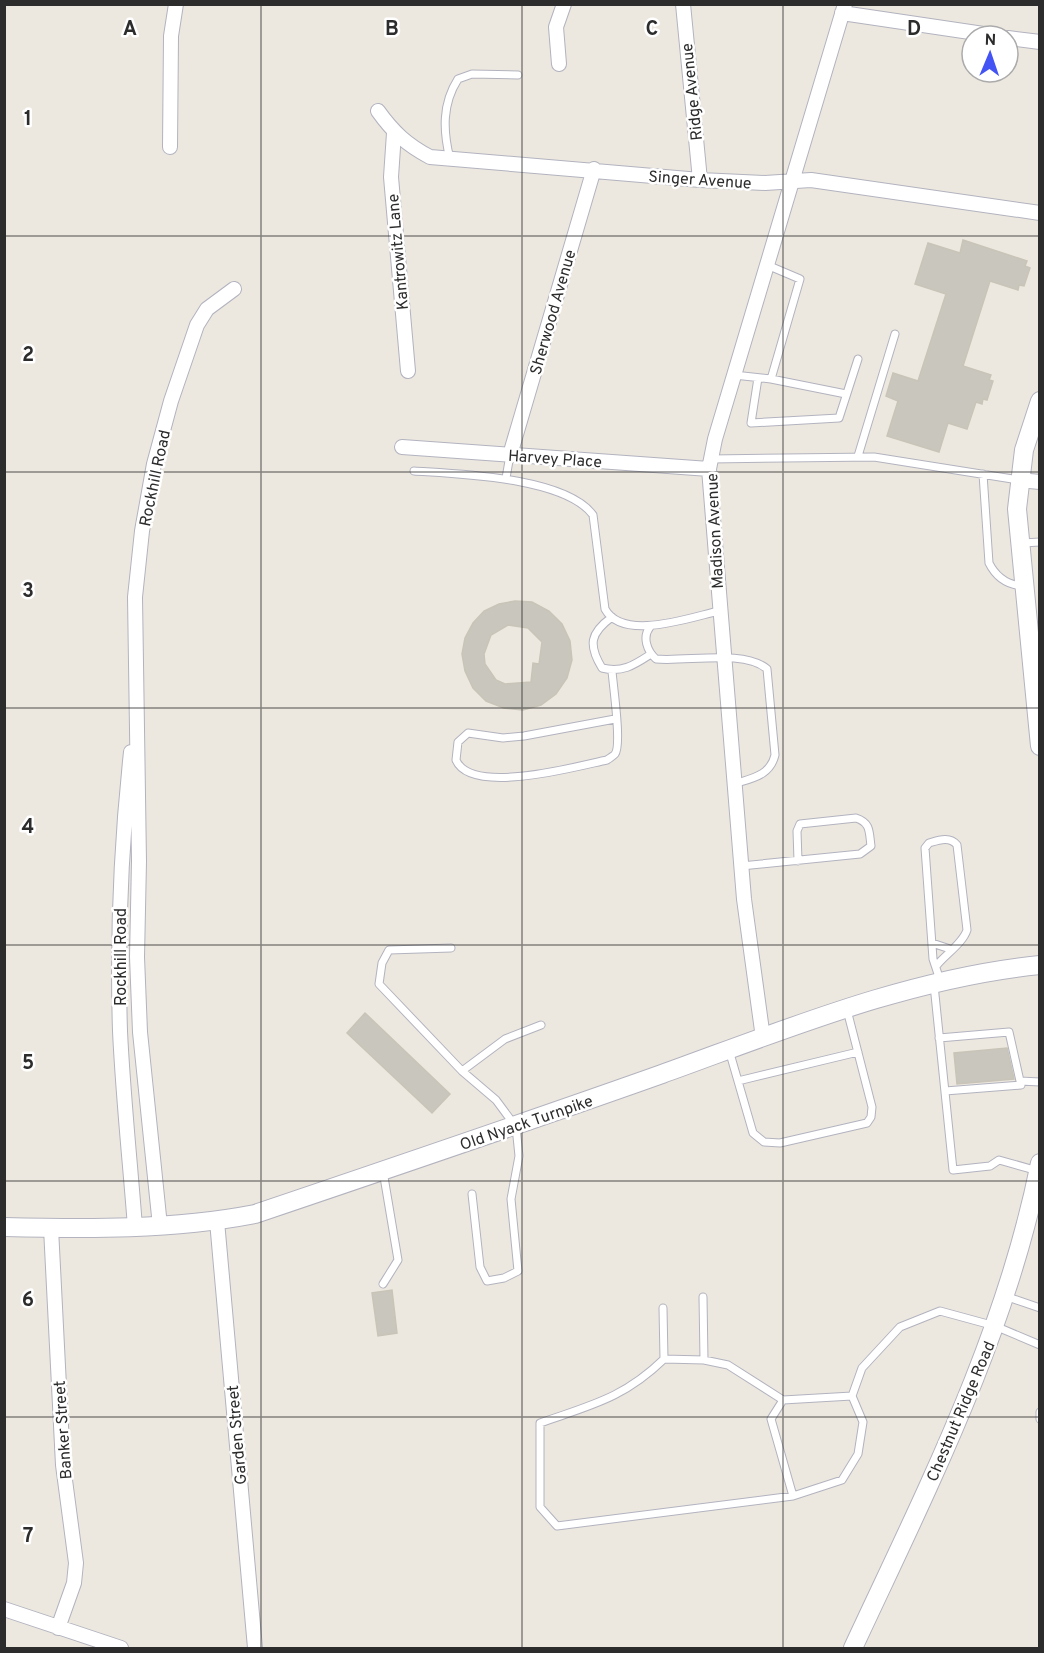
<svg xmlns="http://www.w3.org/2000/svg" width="1044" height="1653" font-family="Overpass,sans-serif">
	<rect width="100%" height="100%" fill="#ede8df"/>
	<path fill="#c9c6bd" stroke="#c9c4b8" stroke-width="1.5" fill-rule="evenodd" d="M963 240 1027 261 1025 266 1030 268 1024 286 1019 285 1018 290 990 281 963 366 991 375 989 380 993 381 987 400 983 399 982 404 976 402 967 429 948 423 939 452 887 436 898 401 886 396 893 373 918 381 946 294 915 284 928 243 960 253Z
		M515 601 532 602 549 611 562 624 570 641 572 660 567 678 556 694 541 705 523 710 504 708 486 701 473 688 465 671 462 654 465 638 473 623 484 611 499 604ZM508 625 528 628 542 642 539 664 533 663 531 682 505 684 496 680 485 664 484 654 491 635Z
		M365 1013 450 1094 432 1113 347 1033Z
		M1007 1048 1014 1079 957 1084 954 1053Z
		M392 1290 397 1333 378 1336 372 1293Z"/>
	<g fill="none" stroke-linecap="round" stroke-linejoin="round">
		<g stroke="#b2b3bf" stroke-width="9">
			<path id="lane" d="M450 159C443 131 442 104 458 79L472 74 518 75
				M767 265 800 279 771 379 846 394
				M734 375 771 379
				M758 378 751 423 839 418 858 359
				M858 456 895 334
				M711 459 874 457 1019 480
				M414 471C458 474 565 477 593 515L605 609C623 642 691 617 719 611
				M983 474 989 563C996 577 1007 585 1023 586
				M506 478 510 455
				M1022 543 1040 542
				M612 617C590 633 588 645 602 668 623 673 634 665 651 654
				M650 627C642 637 647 651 656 659 687 662 744 649 767 669L775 755C770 776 752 778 734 784
				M612 671C613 685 622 745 615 754 615 755 608 759 607 760 578 766 471 796 456 760L458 742 468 733 503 738 524 736 615 719
				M741 866 860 854 871 846C869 832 871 823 856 818L800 824 797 831 798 861
				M932 943 950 949
				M451 948 389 950 382 963 379 984 462 1071 496 1100 516 1127 519 1156 511 1199 518 1271 504 1278 487 1281 480 1267 472 1194
				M937 965C946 954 963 943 967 930L957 845C950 836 939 840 929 843L925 848 933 959 940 980
				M934 985 953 1170 990 1166 999 1160 1038 1171
				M939 1038 1009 1032 1020 1081 1040 1082
				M729 1050 753 1133 764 1142 780 1143 867 1123 871 1117 872 1107 847 1010
				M462 1071 505 1039 541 1025
				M738 1081 858 1052
				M945 1091 1021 1085 1020 1081
				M383 1284 398 1260 383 1171
				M1005 1296 1040 1308
				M703 1297 704 1360 728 1365 783 1400 852 1396 862 1368 900 1327 940 1311 995 1326 1040 1345
				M663 1308 664 1359 704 1360
				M664 1359C624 1398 591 1405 540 1423V1507L557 1526 793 1496 842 1480 858 1454 863 1422 852 1396
				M783 1400 771 1419 793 1496
				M1040 1412V1419"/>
		</g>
		<g stroke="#b2b3bf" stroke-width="16">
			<path id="street" d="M683 4 700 180
				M842 13 997 36
				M1008 38 1040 42
				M559 64 556 27 564 4
				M378 111C393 132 407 145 430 157L700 180 765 183 811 180 1040 213
				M394 133 391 177 408 371
				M170 147 171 36 176 4
				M402 447 709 469
				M510 455 594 169
				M1019 480 1040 482
				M131 752C121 845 117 937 120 1031 123 1096 130 1161 135 1227
				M763 1038 744 899 709 469 715 439 845 4
				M217 1221 255 1648
				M160 1226 140 1032 137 957 139 861 135 597 142 531 154 464 171 401 197 325 207 309 234 289
				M51 1228 63 1465 76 1563 74 1583 58 1628
				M4 1609 121 1648"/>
		</g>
		<g stroke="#b2b3bf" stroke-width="20">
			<path id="secondary" d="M1040 401 1024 450 1017 509 1040 746
				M4 1227C88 1229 172 1230 255 1214 391 1168 527 1122 662 1074 784 1030 909 978 1040 965
				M853 1648C926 1491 1006 1335 1040 1163"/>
		</g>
		<use href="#lane" stroke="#fff" stroke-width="7"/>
		<use href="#street" stroke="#fff" stroke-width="14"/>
		<use href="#secondary" stroke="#fff" stroke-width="18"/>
	</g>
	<path fill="none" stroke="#2c2c2c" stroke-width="1.5" stroke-opacity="0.55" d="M261 4V1648M522 4V1648M783 4V1648M4 236H1040M4 472H1040M4 708H1040M4 945H1040M4 1181H1040M4 1417H1040"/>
	<g text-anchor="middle" stroke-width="5" stroke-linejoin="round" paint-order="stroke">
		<g font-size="16" fill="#2c2c2c" stroke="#fff">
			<text transform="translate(691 92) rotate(-96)" y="6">Ridge Avenue</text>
			<text transform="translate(700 179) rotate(4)" y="6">Singer Avenue</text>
			<text transform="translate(397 252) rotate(-95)" y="6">Kantrowitz Lane</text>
			<text transform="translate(552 312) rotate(-74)" y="6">Sherwood Avenue</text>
			<text transform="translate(555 458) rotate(4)" y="6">Harvey Place</text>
			<text transform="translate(154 478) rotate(-78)" y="6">Rockhill Road</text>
			<text transform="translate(714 531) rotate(-93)" y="6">Madison Avenue</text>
			<text transform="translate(120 957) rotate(-90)" y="6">Rockhill Road</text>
			<text transform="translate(526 1122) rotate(-19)" y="6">Old Nyack Turnpike</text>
			<text transform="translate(960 1411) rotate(-67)" y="6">Chestnut Ridge Road</text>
			<text transform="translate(62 1430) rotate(-94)" y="6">Banker Street</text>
			<text transform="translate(236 1435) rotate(-95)" y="6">Garden Street</text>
		</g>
	</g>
	<g font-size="20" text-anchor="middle" font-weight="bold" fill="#2c2c2c" stroke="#fff" stroke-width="5" stroke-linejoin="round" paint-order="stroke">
		<text x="130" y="35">A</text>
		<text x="392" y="35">B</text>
		<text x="652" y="35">C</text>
		<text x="914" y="35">D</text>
		<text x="28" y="125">1</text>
		<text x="28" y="361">2</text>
		<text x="28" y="597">3</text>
		<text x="28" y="833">4</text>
		<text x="28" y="1069">5</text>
		<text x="28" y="1306">6</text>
		<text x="28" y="1542">7</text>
	</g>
	<rect width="1044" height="1653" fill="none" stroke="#2c2c2c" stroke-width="12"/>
	<g transform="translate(990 54) rotate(2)"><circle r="28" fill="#ffffff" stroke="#ababab" stroke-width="1.5"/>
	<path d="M0-4.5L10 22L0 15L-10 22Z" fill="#4454f4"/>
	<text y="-9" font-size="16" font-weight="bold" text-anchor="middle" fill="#2c2c2c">N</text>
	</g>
</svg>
